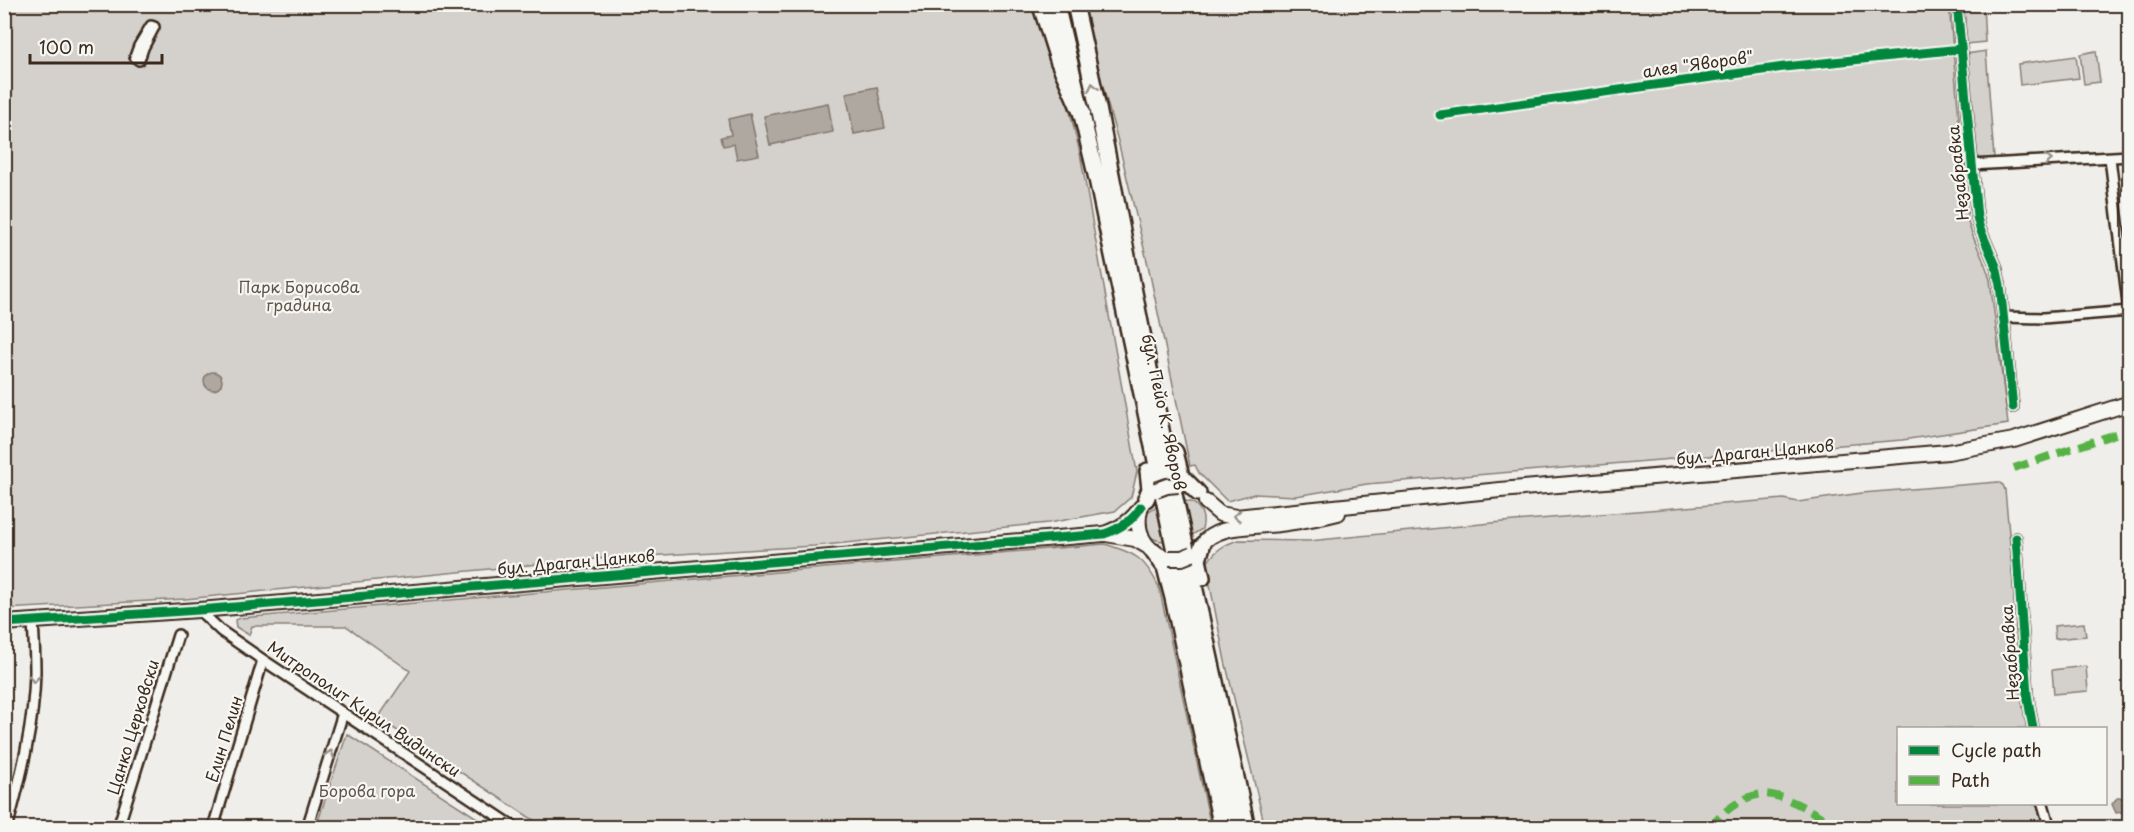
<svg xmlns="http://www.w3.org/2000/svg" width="2134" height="832" font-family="'Playpen Sans',sans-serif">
	<rect width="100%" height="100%" fill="#efeeea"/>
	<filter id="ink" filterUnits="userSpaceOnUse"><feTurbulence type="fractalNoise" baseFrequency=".0167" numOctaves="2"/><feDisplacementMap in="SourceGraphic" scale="12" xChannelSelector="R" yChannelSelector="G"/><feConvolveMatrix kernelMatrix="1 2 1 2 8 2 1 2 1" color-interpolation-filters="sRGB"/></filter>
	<g filter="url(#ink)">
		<path fill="#e2dfdb" d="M17 757 5 802V758Z"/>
		<path fill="#d4d1cc" stroke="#887e75" stroke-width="1.5" d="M5 5H1036L1069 108 1080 153 1137 472 1131 497 1115 511 1048 523 814 546 579 560 185 599 5 609Z
			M1080 5H1949L1968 221C1973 242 1985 259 1990 280L2008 424 1902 440 1367 484 1296 496 1254 494 1227 501 1199 473 1195 465 1190 466 1148 265 1118 141Z
			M1962 5H1983L1985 42 1966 44Z
			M1986 51 1994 158 1975 160 1966 54Z
			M2096 51 2100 82 2084 84 2080 54Z
			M2076 56 2079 78 2020 85 2018 64Z
			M1998 482 2003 485 2005 490 2027 728H1898V804H2041L2049 827H1265L1225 661 1206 565C1214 551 1224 544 1239 540L1309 541 1502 522 1784 499 1798 502 1862 493Z
			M1182 501C1198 500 1206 514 1202 529L1189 537Z
			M1159 505 1166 541C1147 542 1144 529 1145 513Z
			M1105 544C1136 554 1144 557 1159 587L1211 827H544L378 718 410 671 346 626H252L249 635 236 627 235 620 241 618Z
			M2084 623 2086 636 2055 639 2054 626Z
			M2086 666 2088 691 2054 694 2052 670Z
			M347 734 491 827H316Z"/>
		<path fill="#afa8a1" stroke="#81766d" stroke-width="1.5" d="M877 87 885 128 854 134 846 93Z
			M828 103 833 132 770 145 764 116Z
			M750 114 759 155 737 159 734 144 723 146 721 137 731 135 728 119Z
			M204 381a9 9 0 1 1 18 0a9 9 0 1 1-18 0Z
			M2119 797 2125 799 2127 803 2122 812 2116 813 2112 804 2116 799Z"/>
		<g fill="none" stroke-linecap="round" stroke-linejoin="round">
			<g stroke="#3b2a1e" stroke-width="14">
				<path id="street" d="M1957 4 1977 217 1980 229 1996 266 2000 285 2013 407
					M151 26 154 27 143 48 139 60 135 57 139 46Z
					M2110 158 2129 311
					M1971 165 2130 156
					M2003 317 2043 318 2130 311
					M2016 538 2027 694 2033 728
					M199 610 221 631 263 660 516 828
					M2043 804 2050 828
					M7 828C21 777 34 725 35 672 35 655 34 638 33 621
					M118 828 178 635
					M213 828 263 660
					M307 828 343 713"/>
			</g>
			<g stroke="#3b2a1e" stroke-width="18">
				<path id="secondary" d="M1206 502 1220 514 1236 517 1500 490 1948 452 2014 440 2130 403
					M1140 510C1135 531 1144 550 1164 557
					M1106 534 1135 539 1147 546
					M1206 540C1224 523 1263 527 1287 523 1304 521 1321 517 1338 513
					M4 623 199 610 1104 534C1119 529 1132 522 1141 507"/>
			</g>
			<g stroke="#3b2a1e" stroke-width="20">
				<path id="primary" d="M1056 4 1097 179 1233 828
					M1075 4 1098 108 1170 476 1247 828
					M1175 452 1181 476 1198 493
					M1146 499 1150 489 1148 471
					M1154 552 1165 567 1173 598 1222 828
					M1202 578 1198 560 1202 546"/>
			</g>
			<g stroke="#3b2a1e" stroke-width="21">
				<path id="highway" d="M1041 4 1059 61 1082 113"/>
			</g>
			<use href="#street" stroke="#f6f6f2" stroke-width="9"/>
			<use href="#secondary" stroke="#f6f6f2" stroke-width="14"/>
			<use href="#primary" stroke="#f6f6f2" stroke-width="15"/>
			<use href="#highway" stroke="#f6f6f2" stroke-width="16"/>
			<g stroke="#3b2a1e" stroke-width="18" stroke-linecap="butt">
				<path id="secondary-bridge" d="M1156 490 1167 486 1178 485
					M1169 558H1182L1192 554"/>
			</g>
			<use href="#secondary-bridge" stroke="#f6f6f2" stroke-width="14"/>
			<path stroke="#57b245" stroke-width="8" stroke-dasharray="15 8" stroke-linecap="butt" d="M2014 468 2130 429
				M1710 828C1722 812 1743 795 1764 794 1784 794 1821 815 1836 828"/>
			<g stroke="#f6f6f2" stroke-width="13">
				<path id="cycleway" d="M1957 4 1977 217 1980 229 1996 266 2000 285 2013 407
					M1440 115 1784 67 1961 49
					M2016 538 2027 694 2033 728
					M4 623 199 610 1104 534C1119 529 1132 522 1141 507"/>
			</g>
			<use href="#cycleway" stroke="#00873e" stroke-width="9"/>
		</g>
		<defs><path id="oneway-chevron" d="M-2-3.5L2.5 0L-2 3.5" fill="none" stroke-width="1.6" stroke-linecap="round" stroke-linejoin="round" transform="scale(1.5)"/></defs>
		<g stroke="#989088">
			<use href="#oneway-chevron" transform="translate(1093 87) rotate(-102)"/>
			<use href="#oneway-chevron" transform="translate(2048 160) rotate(-2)"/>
			<use href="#oneway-chevron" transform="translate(1237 516) rotate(-180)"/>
			<use href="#oneway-chevron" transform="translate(34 679) rotate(93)"/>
			<use href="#oneway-chevron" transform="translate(330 754) rotate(-72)"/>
		</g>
	</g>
	<g text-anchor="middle" stroke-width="4.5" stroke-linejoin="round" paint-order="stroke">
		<g font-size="16" fill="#3b2a1e" stroke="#f6f6f2">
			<text transform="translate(1698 64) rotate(-8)" y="6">алея "Яворов"</text>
			<text transform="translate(1958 173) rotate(-96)" y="6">Незабравка</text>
			<text transform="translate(1164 412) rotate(78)" y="6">бул. Пейо К. Яворов</text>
			<text transform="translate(1755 452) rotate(-5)" y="6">бул. Драган Цанков</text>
			<text transform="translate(576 562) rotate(-5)" y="6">бул. Драган Цанков</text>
			<text transform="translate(2010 653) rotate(-94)" y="6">Незабравка</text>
			<text transform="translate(364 709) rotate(34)" y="6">Митрополит Кирил Видински</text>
			<text transform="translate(133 727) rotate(-73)" y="6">Цанко Церковски</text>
			<text transform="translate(224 739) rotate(-73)" y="6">Елин Пелин</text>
		</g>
		<g font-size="16" fill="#61544a" stroke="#f6f6f2">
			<text x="299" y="293">Парк Борисова<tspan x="299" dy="18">градина</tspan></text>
			<text x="367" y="797">Борова гора</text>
		</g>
	</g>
	<rect width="2134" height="832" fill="none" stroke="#f6f6f2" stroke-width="24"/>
	<rect x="12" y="12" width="2110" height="808" fill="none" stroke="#3b2a1e" stroke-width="2" filter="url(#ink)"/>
	<rect x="1897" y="727" width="210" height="78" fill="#f6f6f2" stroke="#aba49d" stroke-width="1.5"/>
	<rect x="1909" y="746" width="30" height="9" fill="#00873e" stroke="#aba49d" stroke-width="1.5"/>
	<text x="1951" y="757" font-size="18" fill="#3b2a1e">Cycle path</text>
	<rect x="1909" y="776" width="30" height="9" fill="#57b245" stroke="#aba49d" stroke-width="1.5"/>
	<text x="1951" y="787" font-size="18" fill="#3b2a1e">Path</text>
	<path d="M30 54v9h132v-9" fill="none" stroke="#3b2a1e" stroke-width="3"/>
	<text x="39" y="54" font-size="18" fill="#3b2a1e" stroke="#f6f6f2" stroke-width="4.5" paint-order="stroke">100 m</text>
</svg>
